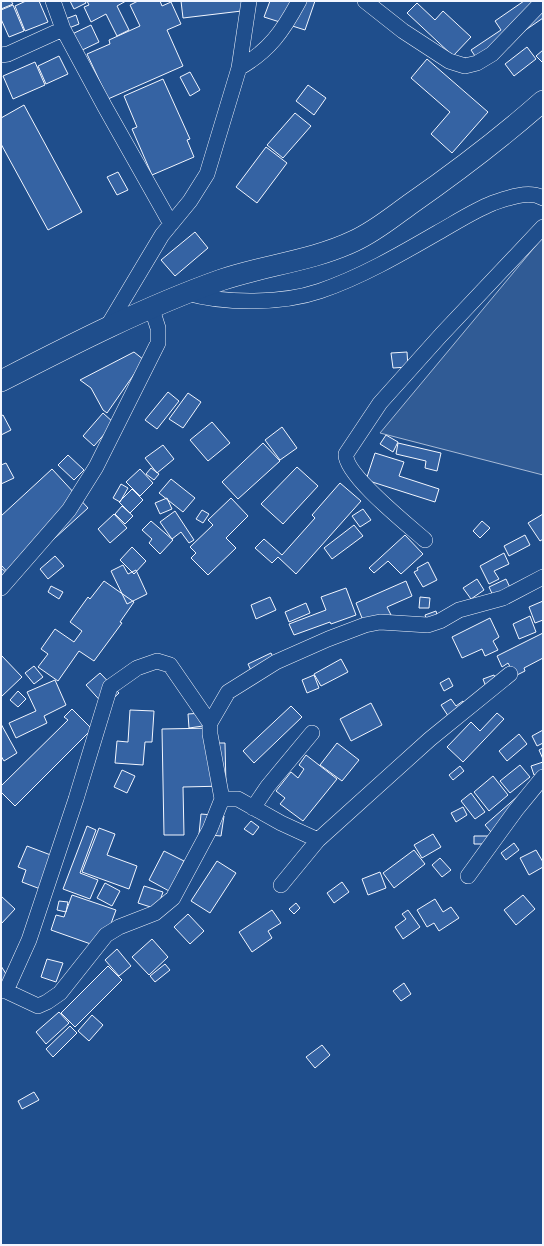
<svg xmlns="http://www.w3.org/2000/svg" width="544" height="1246" font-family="'Archivo Narrow',sans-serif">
	<rect width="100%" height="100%" fill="#1f4e8c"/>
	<path fill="#305b95" stroke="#a8bbd7" d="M543 237V475L380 433Z"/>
	<path fill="#3563a3" stroke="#f2f6ff" d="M1 1H11L13 4 1 9Z
		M26 1H39L48 22 25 31 15 6Z
		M70 1H85L86 3 74 9Z
		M87 1H126L117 6 129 30 117 36 106 14 91 22 84 7 89 5Z
		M138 1H160L162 6 171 2 181 24 167 30 183 66 108 99 87 54 110 44 109 40 140 26 130 5Z
		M181 1H249L250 10 183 18Z
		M270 1H315L305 30 264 17Z
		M524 1H537L543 10V18L479 62 471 50 501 30 495 21Z
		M417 3 435 20 443 11 471 37 453 56 407 13Z
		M13 5 24 31 9 37 1 19V10Z
		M76 15 79 24 64 30 60 21Z
		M91 25 99 42 76 53 68 36Z
		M527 47 536 59 514 76 505 64Z
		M543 50V63L536 56Z
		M59 56 68 74 46 84 38 66Z
		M427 59 488 112 452 153 431 134 450 112 411 78Z
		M35 62 45 85 13 99 3 76Z
		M190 72 200 90 190 96 180 77Z
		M163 79 190 139 187 140 194 157 152 175 132 129 137 127 124 96Z
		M308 85 326 98 314 115 296 101Z
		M24 105 82 212 48 230 1 144V118Z
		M295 113 311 126 283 158 267 145Z
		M266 147 287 163 257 203 236 187Z
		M118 172 128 190 117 195 107 177Z
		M195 232 208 248 175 276 161 260Z
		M134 352 144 360 107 413 103 410 91 388 80 380Z
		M407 352 408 367 393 368 391 353Z
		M168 392 179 401 157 429 145 420Z
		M188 393 201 402 183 428 169 419Z
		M103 413 114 423 94 446 83 436Z
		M3 415 11 430 1 435V416Z
		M212 422 230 443 208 461 190 440Z
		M282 427 297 448 280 460 265 440Z
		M386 435 398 442 393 452 380 444Z
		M263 443 280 461 238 499 222 482Z
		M398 443 441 453 437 471 425 468 426 461 396 454Z
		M163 445 174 459 157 473 145 458Z
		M375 453 404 462 399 476 439 489 435 502 366 480Z
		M68 455 84 470 74 480 58 465Z
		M6 463 14 478 1 484V465Z
		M297 467 318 486 283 524 261 504Z
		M151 468 159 474 154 480 146 474Z
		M52 469 88 508 12 577 1 565V516Z
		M140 469 153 483 140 496 126 482Z
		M171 479 195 498 183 512 159 493Z
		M340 483 361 501 296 574 278 557 272 563 255 548 264 539 282 555 315 518 312 515Z
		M121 484 128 488 120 502 113 498Z
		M132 489 143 500 130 513 119 502Z
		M167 498 172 509 160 514 155 503Z
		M231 498 248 516 226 538 236 548 208 575 191 558 196 553 190 547 213 525 208 520Z
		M122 506 133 516 125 524 115 514Z
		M363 509 371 520 360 527 352 516Z
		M202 510 209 514 203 523 196 519Z
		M175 511 194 540 189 543 181 532 172 539 160 522Z
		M114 514 127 528 110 543 98 529Z
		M543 514V539L540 541 528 523Z
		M151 521 173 540 160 554 149 543 152 539 142 530Z
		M482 521 490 528 480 538 473 531Z
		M354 525 363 536 332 559 324 548Z
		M405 535 423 554 401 574 388 561 374 573 369 568Z
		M525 535 530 545 509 556 504 546Z
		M132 547 146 561 134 574 120 560Z
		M504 553 509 564 494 571 499 579 489 584 480 566Z
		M55 556 64 566 48 579 40 569Z
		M428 562 437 580 423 587 414 572 418 570 417 568Z
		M123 565 128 574 136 570 147 594 127 604 111 571Z
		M1 568 9 575 1 584Z
		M477 579 484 590 471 599 463 588Z
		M506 579 512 592 495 600 489 587Z
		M104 581 134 602 120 622 122 623 94 661 79 651 58 681 38 667 48 654 41 649 55 629 74 642 82 631 70 622 88 597 90 599Z
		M406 581 412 596 387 607 392 617 366 628 356 603Z
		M51 586 63 592 59 599 48 592Z
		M346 588 356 615 331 624 330 622 294 635 289 624 326 610 321 597Z
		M270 597 276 610 256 619 251 605Z
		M420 597 430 598 429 608H419Z
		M543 601V620L535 623 529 607Z
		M306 603 310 613 289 622 285 612Z
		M436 611 439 623 429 626 425 615Z
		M530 616 536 632 519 639 513 624Z
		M490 618 499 637 493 641 498 650 485 656 482 649 462 658 452 637Z
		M543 633V658L524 668 525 671 515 676 508 663 502 667 497 656Z
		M271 653 273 657 255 679 248 664Z
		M1 655 22 677 1 697Z
		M341 659 348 672 321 686 314 674Z
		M34 666 43 677 34 684 25 673Z
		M100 673 119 693 105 706 86 685Z
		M314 675 319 688 307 693 302 680Z
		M494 675 497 683 486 687 483 679Z
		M449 678 453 686 444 691 440 683Z
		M55 680 66 705 44 716 47 723 16 738 9 723 36 711 27 692Z
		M18 691 26 699 18 707 10 700Z
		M451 699 456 706 463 701 469 711 452 722 441 705Z
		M371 703 382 725 351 741 340 719Z
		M291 706 302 717 254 763 243 751Z
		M72 709 92 729 15 806 1 792V786L68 720 64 717Z
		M130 710 154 711 152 742H145L143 765 115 763 117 741 128 742Z
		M202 713 203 726 189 728 188 714Z
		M497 713 504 719 463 762 447 747 471 722 480 731Z
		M1 724 17 753 4 761 1 756Z
		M213 728V743H225L226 786 183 787 184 835H164L162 729Z
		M543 730V743L537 746 532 736Z
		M519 734 527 744 507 761 499 751Z
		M337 743 359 760 342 781 320 765Z
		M543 748V759L539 750Z
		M306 755 337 779 303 821 280 804 285 798 276 791 291 772 298 778 304 769 299 765Z
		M543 762V772L534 775 531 766Z
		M520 765 530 777 510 793 500 781Z
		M460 766 464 771 453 780 449 775Z
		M122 770 135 776 127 793 114 787Z
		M543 774 496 838 485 825Z
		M493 776 508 795 489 811 474 792Z
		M471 793 485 812 475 819 461 801Z
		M463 807 467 815 456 822 451 813Z
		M201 814 224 816 221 836 199 834Z
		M251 821 259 827 253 835 244 829Z
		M87 826 96 830 80 873 98 880 90 899 63 889Z
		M99 828 115 834 107 855 137 866 129 889 82 872Z
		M433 834 441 847 422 858 414 845Z
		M474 836H490V844H474Z
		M514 843 519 850 506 860 501 853Z
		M27 846 56 857 43 890 22 882 26 870 18 867Z
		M414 850 425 864 394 888 383 873Z
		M536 850 543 862V867L529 875 520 858Z
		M164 851 184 861 178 873 190 879 180 897 149 880Z
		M440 858 451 870 442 877 432 865Z
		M217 861 236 873 210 913 191 901Z
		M380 872 386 888 368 895 362 879Z
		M342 882 349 892 334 903 327 893Z
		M105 883 120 891 112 906 97 898Z
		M144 886 163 892 157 909 138 903Z
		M72 895 116 910 102 948 51 930 56 915 64 917Z
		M523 895 535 909 516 925 504 910Z
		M1 896 15 909 1 924Z
		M435 899 443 912 451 907 459 918 439 931 434 923 427 927 417 910Z
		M59 901 68 902 66 912 57 910Z
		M296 903 300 908 294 914 289 909Z
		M272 910 281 923 268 931 272 938 252 952 239 932Z
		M408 910 420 927 403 939 395 927 406 919 402 914Z
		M188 914 204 931 190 944 174 927Z
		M152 939 168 957 149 975 132 957Z
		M117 949 131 966 119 976 105 960Z
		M47 959 63 963 56 982 41 977Z
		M165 964 170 970 155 982 150 976Z
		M1 966 10 980 1 986Z
		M108 966 122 980 75 1027 61 1013Z
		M404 983 411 994 401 1001 393 991Z
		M59 1012 69 1023 46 1044 36 1032Z
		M92 1015 103 1025 89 1041 78 1031Z
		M70 1026 77 1033 53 1057 46 1049Z
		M322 1045 330 1055 315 1068 306 1057Z
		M34 1092 39 1100 22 1109 18 1101Z"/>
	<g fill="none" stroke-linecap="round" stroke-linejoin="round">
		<g stroke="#f2f6ff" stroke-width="16">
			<path id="street" d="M53 1 63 29 105 107 171 224
				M365 1 403 31 449 61 465 66 477 63 492 54 543 1
				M1 55 8 54 63 29
				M239 68C269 51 283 31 299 1
				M187 293C225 304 282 304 320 291 361 277 399 255 437 233 455 223 473 211 493 203 507 198 529 190 543 198
				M107 327 162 235 190 201 207 174 239 68 249 1
				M425 540C408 525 344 474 346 454L380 403 441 335 543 227
				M1 588 69 510 96 467 158 343V328L152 309
				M222 799H238L281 823 318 840
				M253 808 268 786 312 733
				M468 876 516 810 543 777
				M281 885 318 840 430 739 510 674
				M1 991H6L38 1006 47 1002 60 993 106 935 119 927 155 913 173 898 210 829 222 799 210 734V723L228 692 276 662 328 639 365 625 380 622 428 625 440 621 459 610 503 598 543 577
				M6 991 29 940 76 799 110 687 137 668 157 661 170 665 210 723"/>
		</g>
		<g stroke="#f2f6ff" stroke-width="22">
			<path id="secondary" d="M1 381C73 344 145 307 221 280 265 265 312 261 354 241 374 232 391 218 409 205 455 173 501 138 543 101"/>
		</g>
		<use href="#street" stroke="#1f4e8c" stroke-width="15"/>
		<use href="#secondary" stroke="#1f4e8c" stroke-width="21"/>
	</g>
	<rect width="544" height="1246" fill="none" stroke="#f2f6ff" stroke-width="4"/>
</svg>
